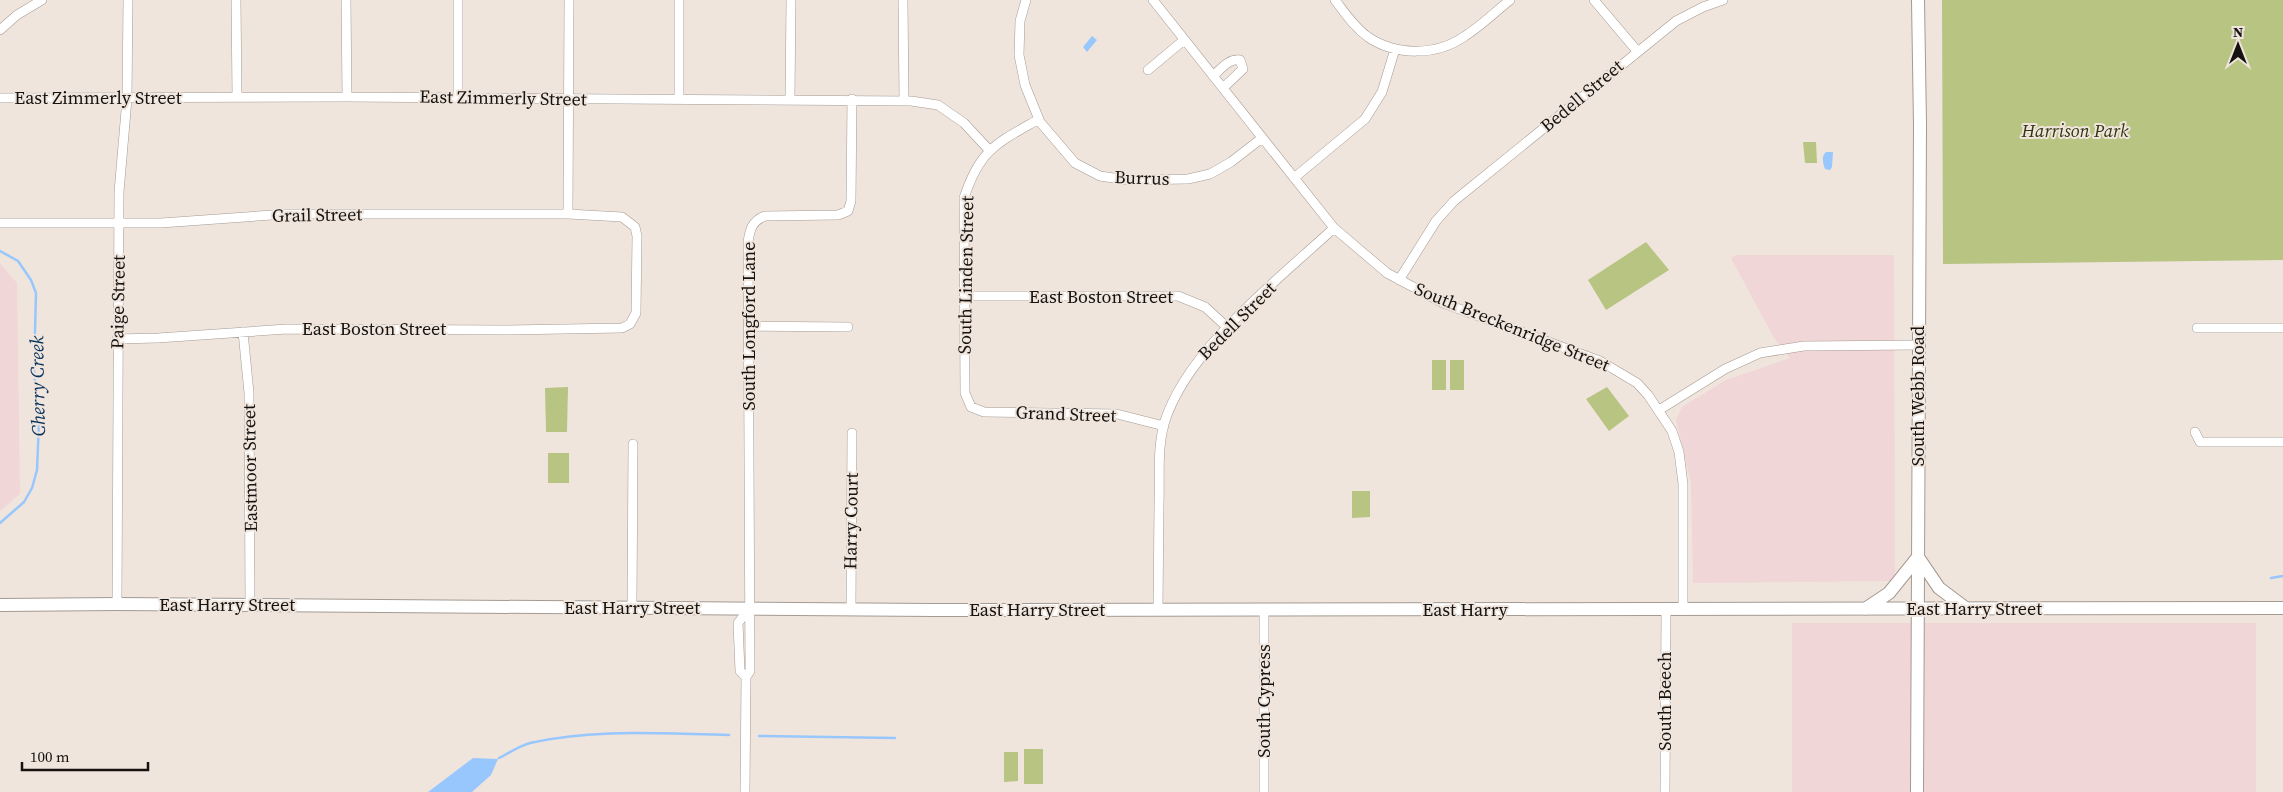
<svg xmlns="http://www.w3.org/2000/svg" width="2283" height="792" font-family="'Source Serif 4',serif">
	<rect width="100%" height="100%" fill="#f0e5dd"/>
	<path fill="#f0d6d7" d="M1736 255H1894L1895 581 1693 583 1691 483 1676 420 1682 407 1726 380 1790 358 1774 338 1731 258Z
		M0 263 17 283 20 494 0 511Z
		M1792 623H2256V792H1792Z"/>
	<path fill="#b7c482" d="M1942 0H2283V260L1943 264Z
		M1803 142H1816L1817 163H1805Z
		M1646 242 1669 270 1606 310 1588 280Z
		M1432 360H1446V390H1432Z
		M1450 360H1464V390H1450Z
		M568 387 567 432H546L545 388Z
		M1607 387 1629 416 1609 431 1586 399Z
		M548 453H569V483H548Z
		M1352 491H1370V517L1352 518Z
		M1024 749H1043V784H1024Z
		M1004 752H1018V781L1004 782Z"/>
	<path fill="#98c7fd" d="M1092 36 1097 40 1087 52 1083 47Z
		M1826 152H1833L1832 167 1830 170 1825 169C1823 163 1821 156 1826 152Z
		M473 758 498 759 491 775 472 792H428Z"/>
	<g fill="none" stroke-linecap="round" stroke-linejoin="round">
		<path stroke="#98c7fd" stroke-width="2.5" d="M0 251 18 261 31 280 36 293 34 370 39 422 37 470 32 488 24 502 0 523
			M2271 578 2283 576
			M759 736 895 738
			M499 758C509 753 519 746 530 743 594 728 664 734 729 735"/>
		<g stroke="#a49a92" stroke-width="10">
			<path id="minor" d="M236 0 237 96
				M346 0 347 97
				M903 0 904 101
				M1026 0 1020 21 1019 55 1025 85 1040 122 1075 163 1100 176 1127 180 1188 179 1210 174 1231 162 1262 138
				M1153 0 1334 228 1387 273 1443 303 1600 361 1637 383 1648 395 1672 431 1679 452 1683 484V610
				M1335 0C1345 13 1354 27 1368 37 1396 56 1437 56 1465 36 1481 26 1495 12 1510 0
				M1594 0 1637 51
				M0 30 17 15 42 0
				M1148 70 1184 40
				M1213 76C1221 69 1229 58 1240 60L1243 69 1223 88
				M0 98 347 97 911 101 938 105 964 123 989 150
				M458 98V0
				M679 99V0
				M790 99 791 0
				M1039 119C997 143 980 149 964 198L965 393 971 407 984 412 1117 414 1164 426
				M1294 178 1365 119 1382 92 1395 49
				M568 214 569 0
				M0 223H161L286 214H568L622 217 635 227 637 236 636 313 630 324 622 328 505 330 287 329 158 338 117 339
				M1399 280 1436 221 1454 201 1676 21 1703 7 1723 0
				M965 296H1178L1205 307 1228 328
				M749 326 848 327
				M2197 328H2283
				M243 332 249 393 250 605
				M1659 410 1725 369 1760 353 1804 346 1918 345
				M2195 432 2200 442H2283
				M117 604 119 192 127 99 128 0
				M632 608 633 444
				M851 610 852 433
				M1158 610C1158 575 1159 539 1159 504 1160 478 1157 450 1164 424 1186 350 1278 280 1334 228
				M1264 610V792
				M746 677 740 671 738 623 749 609
				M745 792 746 677 750 671 748 242C750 229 752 221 765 216L838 215 848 211 851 201 852 99
				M1665 792 1666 610"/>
		</g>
		<g stroke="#a49a92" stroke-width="14">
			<path id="secondary" d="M0 605 117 604 934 610 2283 608
				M1865 609 1889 593 1918 557 1939 588 1967 609
				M1917 792 1920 125 1918 0"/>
		</g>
		<use href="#minor" stroke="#fff" stroke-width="9"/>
		<use href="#secondary" stroke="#fff" stroke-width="12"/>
	</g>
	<g text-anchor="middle" stroke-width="4" stroke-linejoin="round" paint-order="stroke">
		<g font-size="18" fill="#15120f" stroke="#f0e5dd">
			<text transform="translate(1582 96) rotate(-40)" y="6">Bedell Street</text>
			<text x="98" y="104">East Zimmerly Street</text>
			<text transform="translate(503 98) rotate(1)" y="6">East Zimmerly Street</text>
			<text transform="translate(1142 178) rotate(2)" y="6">Burrus</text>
			<text transform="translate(317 215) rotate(-1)" y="6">Grail Street</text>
			<text transform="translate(966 275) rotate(-89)" y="6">South Linden Street</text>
			<text x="1101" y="303">East Boston Street</text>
			<text transform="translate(118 302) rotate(-89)" y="6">Paige Street</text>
			<text transform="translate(1237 321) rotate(-45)" y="6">Bedell Street</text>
			<text transform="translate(749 326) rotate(-90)" y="6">South Longford Lane</text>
			<text transform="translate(1512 327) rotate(22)" y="6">South Breckenridge Street</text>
			<text x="374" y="335">East Boston Street</text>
			<text transform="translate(1918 396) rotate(-90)" y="6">South Webb Road</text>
			<text transform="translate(1066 414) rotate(2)" y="6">Grand Street</text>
			<text transform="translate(250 468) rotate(-91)" y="6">Eastmoor Street</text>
			<text transform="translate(851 521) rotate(-89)" y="6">Harry Court</text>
			<text x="227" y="611">East Harry Street</text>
			<text x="632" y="614">East Harry Street</text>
			<text x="1974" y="615">East Harry Street</text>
			<text x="1037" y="616">East Harry Street</text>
			<text x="1465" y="616">East Harry</text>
			<text transform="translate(1264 701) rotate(-90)" y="6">South Cypress</text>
			<text transform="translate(1665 701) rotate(-90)" y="6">South Beech</text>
		</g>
		<g font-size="18" font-style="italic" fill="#2f3510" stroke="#f0e5dd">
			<text x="2075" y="137">Harrison Park</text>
		</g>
		<g font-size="19" font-style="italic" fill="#07335c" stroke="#f0e5dd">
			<text transform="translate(37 386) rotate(-91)" y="7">Cherry Creek</text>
		</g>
	</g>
	<g transform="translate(2238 45)" stroke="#f0e5dd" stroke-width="4" paint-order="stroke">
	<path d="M0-4L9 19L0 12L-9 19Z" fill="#15120f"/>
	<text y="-8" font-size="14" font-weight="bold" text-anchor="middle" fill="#15120f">N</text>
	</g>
	<path d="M22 762v8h126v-8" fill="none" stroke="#15120f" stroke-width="2.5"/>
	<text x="30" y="762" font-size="15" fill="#15120f" stroke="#f0e5dd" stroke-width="4" paint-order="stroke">100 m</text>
</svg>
